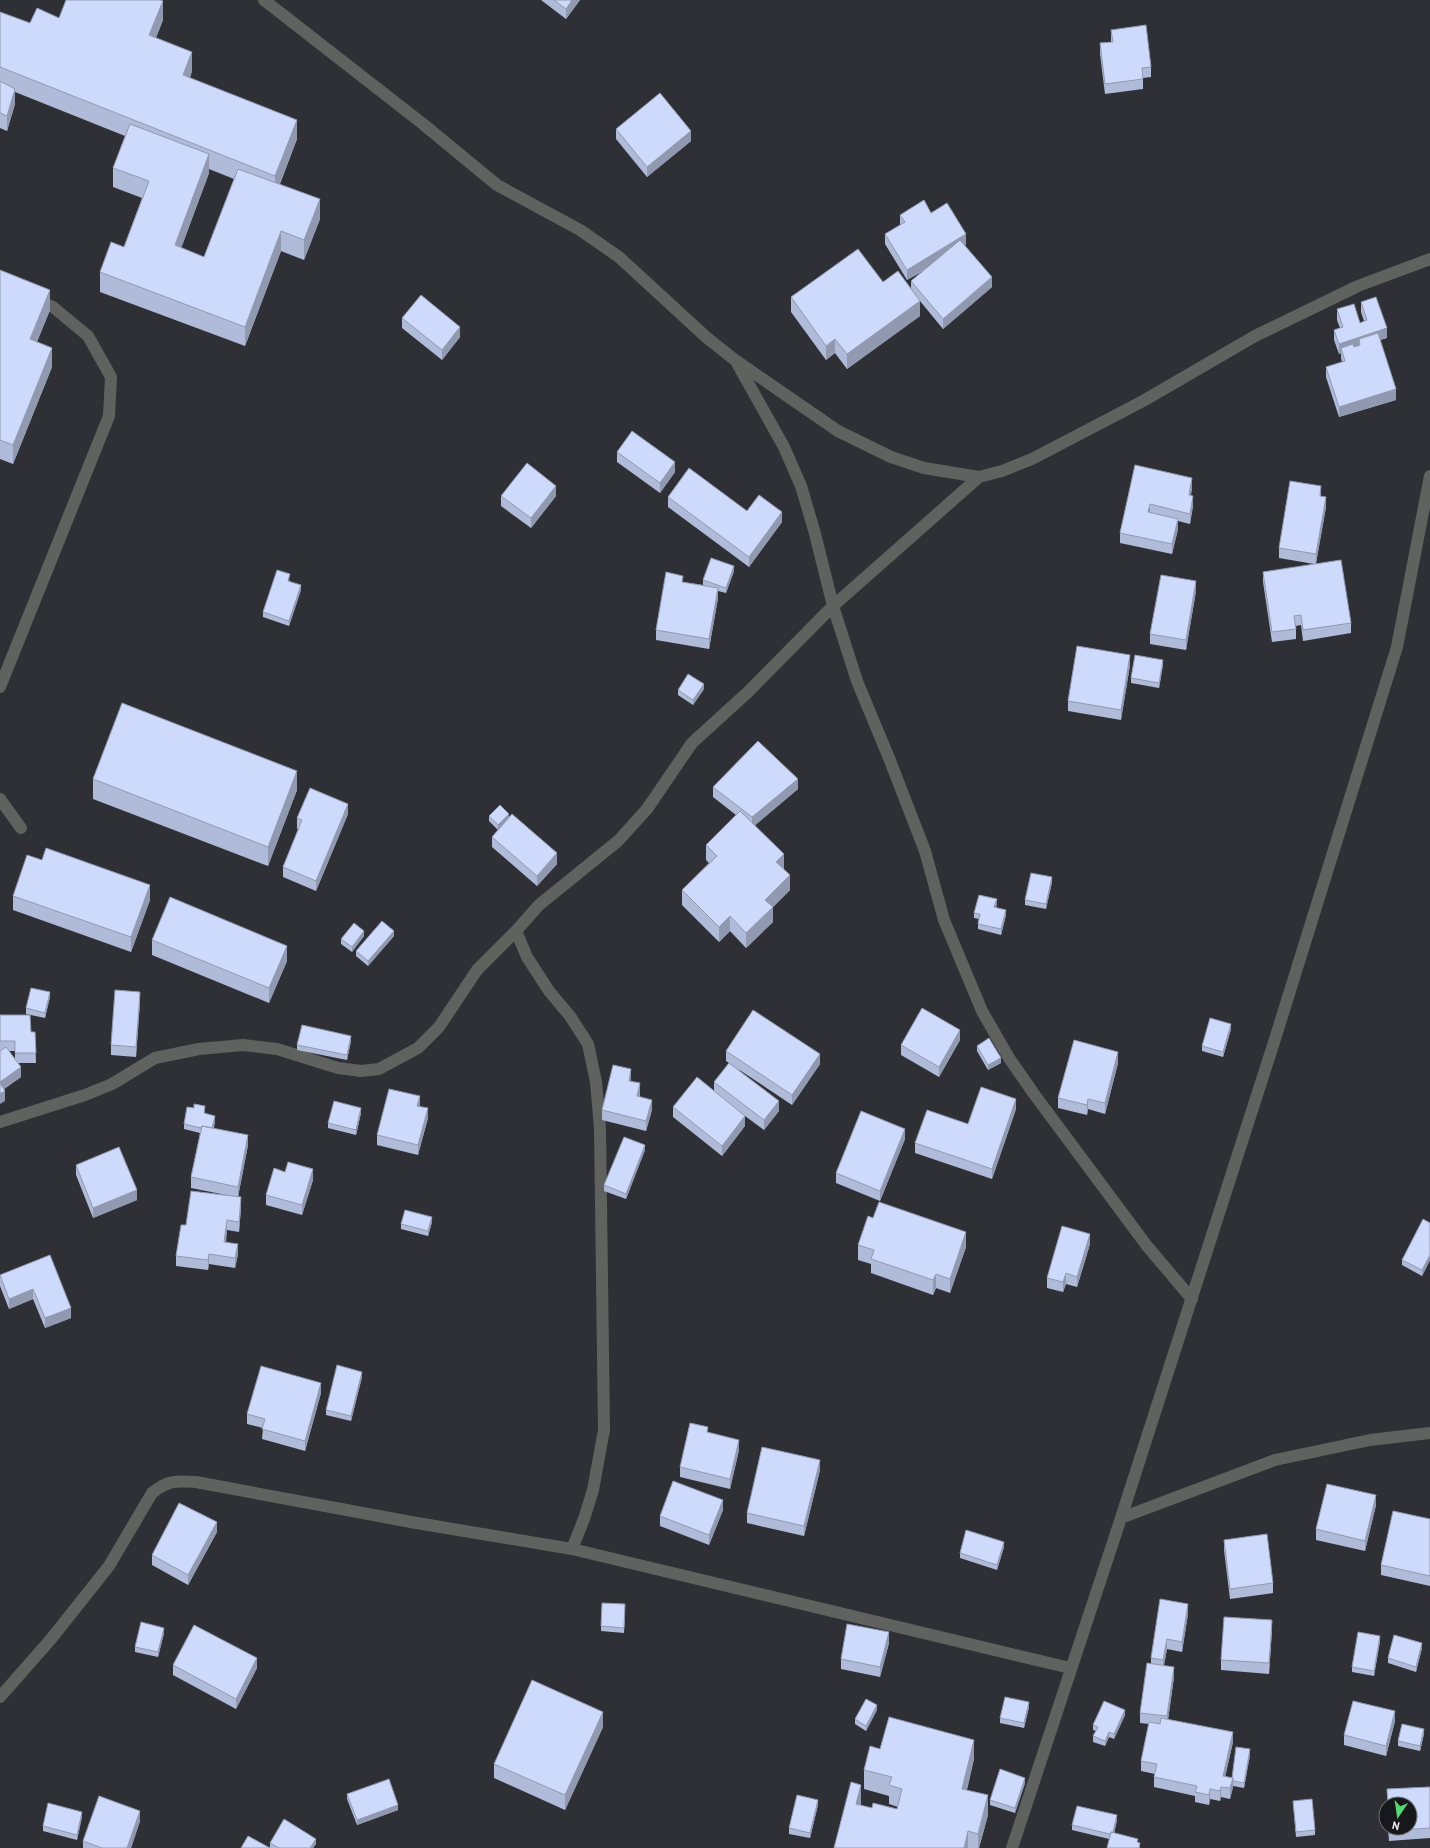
<svg xmlns="http://www.w3.org/2000/svg" width="1430" height="1848" font-family="'PT Sans',sans-serif">
	<rect width="100%" height="100%" fill="#2e3036"/>
	<g fill="none" stroke-linecap="round" stroke-linejoin="round">
		<path stroke="#606260" stroke-width="12" d="M264 0 423 124 497 185 580 230 619 257 706 337 735 360 838 431 891 457 924 468 979 477 1002 471 1032 459 1143 401 1255 336 1358 286 1430 259
			M737 363 784 447 801 486 814 530 833 606 857 681 889 758 925 851 944 920 982 1011 1009 1058 1034 1094 1147 1246 1192 1299
			M0 687 109 416 111 377 88 336 53 307 36 300
			M0 799 21 828
			M516 931 527 957 549 991 570 1016 588 1044 596 1082 600 1128 604 1430 593 1490 584 1519 572 1549
			M0 1122 85 1095 112 1084 155 1058 199 1049 243 1045 277 1049 338 1068 361 1071 379 1069 418 1048 439 1027 477 970 516 931 539 905 618 841 647 809 692 743 748 692 833 606 979 477
			M1121 1518 1275 1460 1370 1440 1430 1433
			M0 1697 51 1639 109 1566 152 1493C168 1480 176 1481 196 1482L411 1522 572 1549 1070 1668
			M1012 1848 1121 1518 1275 1039 1397 647 1430 476"/>
	</g>
	<path fill="#b0bbd9" fill-rule="evenodd" d="M541 0H580L566 19Z
		M0 12 30 23 59 18 163 20 156 38 192 71 190 78 297 139 280 184 320 219 304 260 281 251 245 346 100 292V272L124 247 142 198 113 187V168L125 136 15 92V104L7 131 0 128ZM209 169 234 179 204 257 181 248 209 173Z
		M1111 30 1151 67V77L1143 78V89L1105 94 1100 54V43L1111 42Z
		M616 129 691 141 647 177 616 139Z
		M931 213 966 244 965 245 992 287 943 329 920 301V316L847 369 835 353 826 360 791 312V297L883 282 911 289V281L925 270 907 280 885 244V234L900 225V215Z
		M0 270 50 310 37 342 52 367 13 464 0 459Z
		M1361 302 1387 338 1380 340 1396 400 1339 417 1326 377V367L1342 362 1341 358V353L1339 354 1334 340V330L1340 328 1337 320V309L1360 323 1364 321 1361 312Z
		M402 318 460 337 442 360 402 328Z
		M617 452 675 472 660 493 617 462Z
		M1135 465 1192 488 1191 495 1193 506 1190 524 1178 521V529L1172 554 1120 543V533Z
		M501 496H556L531 528 501 506Z
		M1321 496 1326 507 1316 563 1351 623V633L1303 641 1301 625 1296 626V639L1272 642 1263 582V572L1314 564 1279 558V548Z
		M668 497 747 511 782 522 749 567 668 507Z
		M734 571 726 593 718 591V598L709 649 656 640V630L683 582 703 585V580Z
		M290 579 289 582 301 590 289 626 263 617V612Z
		M1196 591 1186 650 1150 644V634Z
		M1130 665 1121 720 1068 711V701Z
		M1163 665 1159 688 1131 683V678Z
		M704 689 693 705 678 695V690Z
		M93 779 297 790 268 866 93 799Z
		M713 787 798 789 755 825 784 869 790 890 773 907V922L746 948 730 931 719 942 682 905V890L709 863 706 860V845L736 815 713 797Z
		M348 814 316 891 283 877V867L299 829H297V818Z
		M489 816 509 817 557 864 537 886 492 847V837L498 830 489 821Z
		M1052 882 1046 909 1025 905V900Z
		M13 896 150 900 131 952 13 910Z
		M997 904 996 908 1006 915 1001 935 978 929V924L979 919 974 918V913Z
		M364 936 352 952 341 944V939Z
		M394 936 368 966 356 956V951Z
		M152 940 287 961 269 1003 152 955Z
		M50 997 45 1018 26 1014V1008Z
		M140 1002 136 1057 111 1055V1045Z
		M0 1015 31 1032H35L36 1063H18L21 1077 4 1089 5 1101 1 1051H0ZM9 1051H15V1060Z
		M1231 1029 1223 1057 1202 1051V1046Z
		M960 1040 939 1077 901 1055V1045Z
		M351 1041 347 1060 297 1050V1045Z
		M977 1046 1001 1063 988 1070 977 1051Z
		M726 1051 820 1064 792 1105 738 1069 779 1111 764 1130 745 1116V1126L722 1156 673 1117V1107L714 1091V1082L729 1063 726 1061Z
		M1118 1063 1105 1114 1088 1109 1087 1115 1058 1108V1098Z
		M631 1080V1081L640 1094V1097L652 1110 646 1131 602 1120V1110Z
		M420 1106 428 1118 418 1155 377 1145V1135Z
		M1016 1109 992 1179 915 1153V1143L968 1124Z
		M205 1111V1113L215 1121 214 1128 248 1145 238 1197 241 1208 239 1232 227 1230 226 1242 238 1254 235 1268 209 1264 208 1270 176 1266V1256L186 1225 236 1197 191 1188V1177L200 1133 184 1129V1124Z
		M361 1113 356 1135 328 1128V1123Z
		M905 1139 880 1201 836 1183V1173Z
		M645 1150 626 1199 604 1191V1185Z
		M76 1165 137 1200 93 1218 76 1175Z
		M285 1172 313 1180 302 1215 266 1205V1195Z
		M432 1222 428 1236 401 1229V1224Z
		M1430 1223V1260L1422 1276 1402 1265V1260Z
		M1090 1244 1077 1287 1066 1284 1063 1292 1047 1288V1278Z
		M858 1245 966 1247 950 1293 936 1288 933 1295 871 1273V1264L858 1260Z
		M50 1255 71 1318 45 1328 33 1299 9 1309 0 1286V1275Z
		M362 1377 351 1421 326 1415V1410Z
		M321 1393 305 1451 262 1439 263 1428 247 1424V1414Z
		M708 1433 739 1450 730 1489 680 1477V1467Z
		M820 1470 804 1536 747 1523V1513Z
		M1376 1505 1365 1551 1316 1540V1529Z
		M723 1510 709 1545 660 1526V1516Z
		M1430 1519V1586L1381 1575V1565Z
		M217 1532 188 1585 152 1565V1555Z
		M1224 1540 1273 1583V1593L1230 1599 1224 1550Z
		M1004 1547 997 1570 960 1558V1553Z
		M625 1609 624 1633 601 1631V1626Z
		M1188 1614 1182 1652 1167 1649 1164 1665 1174 1677 1168 1720 1233 1742 1225 1777 1232 1778 1250 1755 1244 1788 1233 1786 1230 1799 1221 1797 1220 1801 1210 1799 1209 1805 1195 1802V1796L1154 1787V1777L1155 1774 1141 1771V1761L1149 1724 1140 1723V1713L1151 1664V1658Z
		M1272 1630 1269 1674 1221 1670V1660Z
		M164 1633 158 1657 135 1652V1647Z
		M1380 1641 1374 1676 1352 1672V1667Z
		M889 1643 880 1677 841 1669V1659Z
		M1422 1648 1416 1672 1388 1663V1658Z
		M173 1665 257 1668 236 1709 173 1675Z
		M1029 1707 1024 1728 1000 1723V1718Z
		M877 1710 866 1731 855 1724V1719Z
		M1125 1715 1114 1739 1109 1737 1105 1746 1093 1742V1736L1096 1731 1093 1730V1725Z
		M1395 1721 1386 1756 1344 1745V1735Z
		M603 1727 565 1810 494 1778V1764Z
		M1424 1734 1420 1751 1398 1746V1741Z
		M880 1749 974 1759 967 1790 988 1815 979 1848H834L861 1804 860 1805 872 1808 897 1809 898 1807 889 1804V1796L864 1789V1770Z
		M1025 1783 1015 1813 990 1805V1800Z
		M1430 1787V1838L1389 1841 1388 1828H1410V1804H1387V1789Z
		M347 1794 398 1810 357 1825 347 1799Z
		M1293 1801 1315 1830V1835L1296 1837Z
		M818 1805 810 1838 789 1834V1828Z
		M82 1817 77 1840 43 1831V1826Z
		M1117 1820 1114 1833 1138 1842 1140 1848 1109 1839 1072 1830V1825Z
		M140 1821 131 1848H83V1841Z
		M270 1843 316 1844 313 1848H270Z"/>
	<path fill="#9099b0" d="M572 0H580L566 19V9Z
		M163 1V20L149 54V35Z
		M192 52V71L183 94V75Z
		M15 89V104L7 131V116Z
		M297 120V139L275 195V176Z
		M691 131V141L647 177V167Z
		M209 154V173L175 265V245Z
		M320 199V219L304 260V240Z
		M281 231V251L245 346V327Z
		M966 234V244L907 280V270Z
		M992 277V287L943 329V319Z
		M50 290V310L30 358V339Z
		M920 301V316L847 369V354Z
		M460 327V337L442 360V350Z
		M1387 328V338L1360 346 1359 339V347L1341 348V353L1339 354V344Z
		M835 339V353L826 360V346Z
		M52 348V367L13 464V445Z
		M1396 389V400L1339 417V407Z
		M675 462V472L660 493V483Z
		M1192 478V488L1189 505V495Z
		M556 486V496L531 528V518Z
		M1321 486V496H1320Z
		M1193 496V506L1190 524V514Z
		M1326 497V507L1316 564V554Z
		M1150 504V514L1148 512Z
		M782 512V522L749 567V557Z
		M1178 519V529L1172 554V544Z
		M734 566V571L726 593V588Z
		M1196 581V591L1186 650V640Z
		M301 585V590L289 626V621Z
		M718 588V598L709 649V639Z
		M1130 655V665L1121 720V710Z
		M1163 660V665L1159 688V683Z
		M704 684V689L693 705V700Z
		M297 771V790L268 866V847Z
		M798 779V789L752 828V817Z
		M348 804V814L316 891V881Z
		M509 814V819L498 830V825Z
		M557 853V864L537 886V876Z
		M784 854V869L776 862Z
		M790 875V890L773 907V922L746 948V933L765 900Z
		M1052 877V882L1046 909V904Z
		M150 885V900L131 952V937Z
		M997 899V904L994 912V907Z
		M1006 910V915L1001 935V929Z
		M730 916V931L719 942V927Z
		M364 931V936L352 952V947Z
		M394 931V936L368 966V961Z
		M287 946V961L269 1003V988Z
		M50 992V997L45 1018V1013Z
		M140 992V1002L136 1057V1047Z
		M1231 1024V1029L1223 1057V1052Z
		M960 1030V1040L939 1077V1067Z
		M351 1036V1041L347 1060V1055Z
		M1118 1052V1063L1105 1114V1103Z
		M820 1054V1064L792 1105V1095Z
		M1001 1058V1063L988 1070V1065Z
		M21 1067V1077L0 1092V1082Z
		M631 1069V1080L629 1091V1081Z
		M640 1083V1094L637 1106V1096Z
		M5 1091V1101L0 1104V1094Z
		M420 1096V1106H417Z
		M1016 1099V1109L992 1179V1169Z
		M1088 1099V1109L1087 1115V1105Z
		M652 1100V1110L646 1131V1121Z
		M779 1101V1111L764 1130V1120Z
		M361 1108V1113L356 1135V1130Z
		M428 1108V1118L418 1155V1145Z
		M215 1116V1121L212 1135V1130Z
		M745 1116V1126L722 1156V1146Z
		M905 1129V1139L880 1201V1191Z
		M248 1135V1145L238 1197V1187Z
		M645 1145V1150L626 1199V1194Z
		M313 1169V1180L302 1215V1205Z
		M137 1190V1200L93 1218V1208Z
		M241 1197V1208L239 1232V1222Z
		M432 1217V1222L428 1236V1231Z
		M227 1220V1230L224 1252V1242Z
		M966 1232V1247L950 1293V1279Z
		M1090 1234V1244L1077 1287V1277Z
		M238 1244V1254L235 1268V1258Z
		M209 1254V1264L208 1270V1260Z
		M1430 1255V1260L1422 1276V1270Z
		M1066 1273V1284L1063 1292V1282Z
		M936 1274V1288L933 1295V1280Z
		M33 1289V1299L9 1309V1299Z
		M71 1308V1318L45 1328V1318Z
		M362 1372V1377L351 1421V1416Z
		M321 1383V1393L305 1451V1441Z
		M739 1440V1450L730 1489V1479Z
		M820 1460V1470L804 1536V1526Z
		M1376 1495V1505L1365 1551V1541Z
		M723 1500V1510L709 1545V1535Z
		M217 1522V1532L188 1585V1575Z
		M1004 1542V1547L997 1570V1565Z
		M1188 1604V1614L1182 1652V1642Z
		M1272 1620V1630L1269 1674V1663Z
		M164 1628V1633L158 1657V1652Z
		M889 1632V1643L880 1677V1667Z
		M1380 1636V1641L1374 1676V1671Z
		M1167 1639V1649L1163 1670V1660Z
		M1422 1643V1648L1416 1672V1667Z
		M257 1658V1668L236 1709V1699Z
		M1174 1667V1677L1167 1727V1716Z
		M1029 1702V1707L1024 1728V1723Z
		M877 1705V1710L866 1731V1726Z
		M1125 1710V1715L1114 1739V1734Z
		M1395 1711V1721L1386 1756V1746Z
		M603 1712V1727L565 1810V1795Z
		M1424 1729V1734L1420 1751V1746Z
		M1109 1732V1737L1105 1746V1741Z
		M1233 1732V1742L1223 1786V1776Z
		M974 1740V1759L962 1808V1789Z
		M1250 1749V1755L1244 1788V1783Z
		M1025 1778V1783L1015 1813V1808Z
		M1233 1778V1788L1230 1799V1788Z
		M861 1785V1804L856 1823V1804Z
		M1221 1787V1797L1220 1801V1791Z
		M1210 1789V1799L1209 1805V1795Z
		M988 1795V1815L979 1848H978V1834Z
		M818 1800V1805L810 1838V1833Z
		M398 1805V1810L357 1825V1820Z
		M140 1811V1821L131 1848H127Z
		M82 1812V1817L77 1840V1835Z
		M1117 1815V1820L1113 1840V1834Z
		M968 1831V1848H964Z
		M316 1839V1844L313 1848H310Z"/>
	<path fill="#cddafc" stroke="#9099b0" d="M66 0H160L163 1 149 35 192 52 183 75 297 120 275 176 0 67V12L30 23 37 8 59 18Z
		M554 0H572L566 9Z
		M1146 25 1151 67 1142 68 1143 79 1105 84 1100 43 1113 42 1111 30Z
		M0 81 15 89 7 116 0 113Z
		M660 93 691 131 647 167 616 129Z
		M130 124 209 154 175 245 204 257 238 169 320 199 304 240 281 231 245 327 100 272 111 242 124 247 149 181 113 168Z
		M924 200 931 213 947 203 966 234 907 270 885 234 905 222 900 215Z
		M960 240 992 277 943 319 911 281Z
		M858 249 883 282 898 271 920 301 847 354 835 339 826 346 791 297Z
		M0 270 50 290 30 339 52 348 13 445 0 440Z
		M421 295 460 327 442 350 402 318Z
		M1376 297 1387 328 1339 344 1334 330 1343 327 1337 309 1354 304 1360 323 1367 320 1361 302Z
		M1378 333 1396 389 1339 407 1326 367 1345 361 1341 348 1353 344 1354 347 1360 345 1359 339Z
		M632 431 675 462 660 483 617 452Z
		M527 463 556 486 531 518 501 496Z
		M1135 465 1192 478 1189 495 1193 496 1190 514 1150 504 1148 512 1178 519 1172 544 1120 533Z
		M689 468 747 511 759 495 782 512 749 557 668 497Z
		M1290 481 1321 486 1320 496 1326 497 1316 554 1279 548Z
		M711 558 734 566 726 588 703 580Z
		M1341 560 1351 623 1303 630 1301 615 1294 616 1296 629 1272 632 1263 572Z
		M277 570 290 574 288 581 301 585 289 621 263 612Z
		M666 572 683 576 682 582 718 588 709 639 656 630Z
		M1161 575 1196 581 1186 640 1150 634Z
		M1077 646 1130 655 1121 710 1068 701Z
		M1135 655 1163 660 1159 683 1131 678Z
		M688 674 704 684 693 700 678 690Z
		M122 703 297 771 268 847 93 779Z
		M758 741 798 779 752 817 713 787Z
		M310 788 348 804 316 881 283 867 302 820 297 818Z
		M500 805 509 814 498 825 489 816Z
		M740 811 784 854 776 862 790 875 765 900 773 907 746 933 730 916 719 927 682 890 717 856 706 845Z
		M512 814 557 853 537 876 492 837Z
		M46 848 150 885 131 937 13 896 27 855 42 860Z
		M1031 873 1052 877 1046 904 1025 900Z
		M979 895 997 899 994 907 1006 910 1001 929 978 924 980 914 974 913Z
		M170 897 287 946 269 988 152 940Z
		M382 921 394 931 368 961 356 951Z
		M354 923 364 931 352 947 341 939Z
		M31 988 50 992 45 1013 26 1008Z
		M115 990 140 992 136 1047 111 1045Z
		M922 1008 960 1030 939 1067 901 1045Z
		M753 1010 820 1054 792 1095 726 1051Z
		M0 1015H30L31 1032H35L36 1053H15V1041H0Z
		M1210 1018 1231 1024 1223 1052 1202 1046Z
		M302 1025 351 1036 347 1055 297 1045Z
		M989 1038 1001 1058 988 1065 977 1046Z
		M1074 1040 1118 1052 1105 1103 1088 1099 1087 1105 1058 1098Z
		M6 1047 21 1067 0 1082V1051Z
		M729 1063 779 1101 764 1120 714 1082Z
		M613 1065 631 1069 629 1081 640 1083 637 1096 652 1100 646 1121 602 1110Z
		M697 1077 745 1116 722 1146 673 1107Z
		M0 1083 5 1091 0 1094Z
		M981 1087 1016 1099 992 1169 915 1143 927 1110 968 1124Z
		M389 1089 420 1096 417 1106 428 1108 418 1145 377 1135Z
		M334 1101 361 1108 356 1130 328 1123Z
		M194 1104 205 1106 204 1113 215 1116 212 1128 202 1126 201 1128 184 1124 187 1107 194 1108Z
		M861 1111 905 1129 880 1191 836 1173Z
		M202 1126 248 1135 238 1187 191 1177Z
		M624 1137 645 1145 626 1194 604 1185Z
		M119 1147 137 1190 93 1208 76 1165Z
		M288 1162 313 1169 302 1205 266 1195 274 1168 285 1172Z
		M191 1191 241 1197 239 1222 227 1220 224 1242 238 1244 235 1258 209 1254 208 1260 176 1256 181 1225H186Z
		M879 1202 966 1232 950 1279 936 1274 933 1280 871 1259 874 1250 858 1245 868 1216 873 1218Z
		M405 1210 432 1217 428 1231 401 1224Z
		M1423 1219 1430 1223V1255L1422 1270 1402 1260Z
		M1062 1226 1090 1234 1077 1277 1066 1273 1063 1282 1047 1278Z
		M50 1255 71 1308 45 1318 33 1289 9 1299 0 1275Z
		M337 1365 362 1372 351 1416 326 1410Z
		M261 1366 321 1383 305 1441 262 1429 265 1419 247 1414Z
		M690 1423 708 1427 707 1432 739 1440 730 1479 680 1467Z
		M762 1447 820 1460 804 1526 747 1513Z
		M673 1481 723 1500 709 1535 660 1516Z
		M1327 1484 1376 1495 1365 1541 1316 1529Z
		M179 1503 217 1522 188 1575 152 1555Z
		M1393 1511 1430 1519V1576L1381 1565Z
		M966 1530 1004 1542 997 1565 960 1553Z
		M1267 1534 1273 1583 1230 1589 1224 1540Z
		M1160 1599 1188 1604 1182 1642 1167 1639 1163 1660 1151 1658Z
		M602 1603 625 1604 624 1628 601 1626Z
		M1224 1617 1272 1620 1269 1663 1221 1660Z
		M141 1622 164 1628 158 1652 135 1647Z
		M847 1624 889 1632 880 1667 841 1659Z
		M194 1625 257 1658 236 1699 173 1665Z
		M1358 1632 1380 1636 1374 1671 1352 1667Z
		M1394 1635 1422 1643 1416 1667 1388 1658Z
		M1147 1663 1174 1667 1167 1716 1140 1713Z
		M532 1680 603 1712 565 1795 494 1764Z
		M1005 1697 1029 1702 1024 1723 1000 1718Z
		M866 1699 877 1705 866 1726 855 1719Z
		M1104 1701 1125 1710 1114 1734 1109 1732 1105 1741 1093 1736 1098 1727 1093 1725Z
		M1353 1701 1395 1711 1386 1746 1344 1735Z
		M889 1717 974 1740 962 1789 988 1795 978 1834 968 1831 964 1848H834L851 1782 861 1785 856 1804 872 1808 873 1803 897 1809 902 1789 889 1785 892 1777 864 1770 870 1746 880 1749Z
		M1161 1718 1233 1732 1223 1776 1233 1778 1230 1788 1221 1787 1220 1791 1210 1789 1209 1795 1195 1792 1197 1786 1154 1777 1157 1764 1141 1761 1149 1722 1160 1724Z
		M1402 1724 1424 1729 1420 1746 1398 1741Z
		M1236 1747 1250 1749 1244 1783 1233 1781V1778H1232Z
		M1000 1769 1025 1778 1015 1808 990 1800Z
		M389 1779 398 1805 357 1820 347 1794Z
		M1430 1787V1828L1389 1831V1828H1410V1804H1388L1387 1789Z
		M797 1795 818 1800 810 1833 789 1828Z
		M99 1796 140 1811 127 1848H102L83 1841Z
		M1312 1799 1315 1830 1296 1832 1293 1801Z
		M48 1803 82 1812 77 1835 43 1826Z
		M1077 1806 1117 1815 1113 1832H1111L1110 1834 1072 1825Z
		M284 1819 316 1839 310 1848H279L270 1843Z
		M1111 1832 1138 1839 1137 1842 1140 1843 1139 1848H1107Z
		M248 1836 270 1848H241Z"/>
	<g transform="translate(1398 1816) rotate(193)"><circle r="19" fill="#17181b" stroke="#6d6e71"/>
	<path d="M0-3L7 15L0 10L-7 15Z" fill="#57d570"/>
	<text y="-6" font-size="11" font-weight="bold" text-anchor="middle" fill="#edeef2">N</text>
	</g>
</svg>
